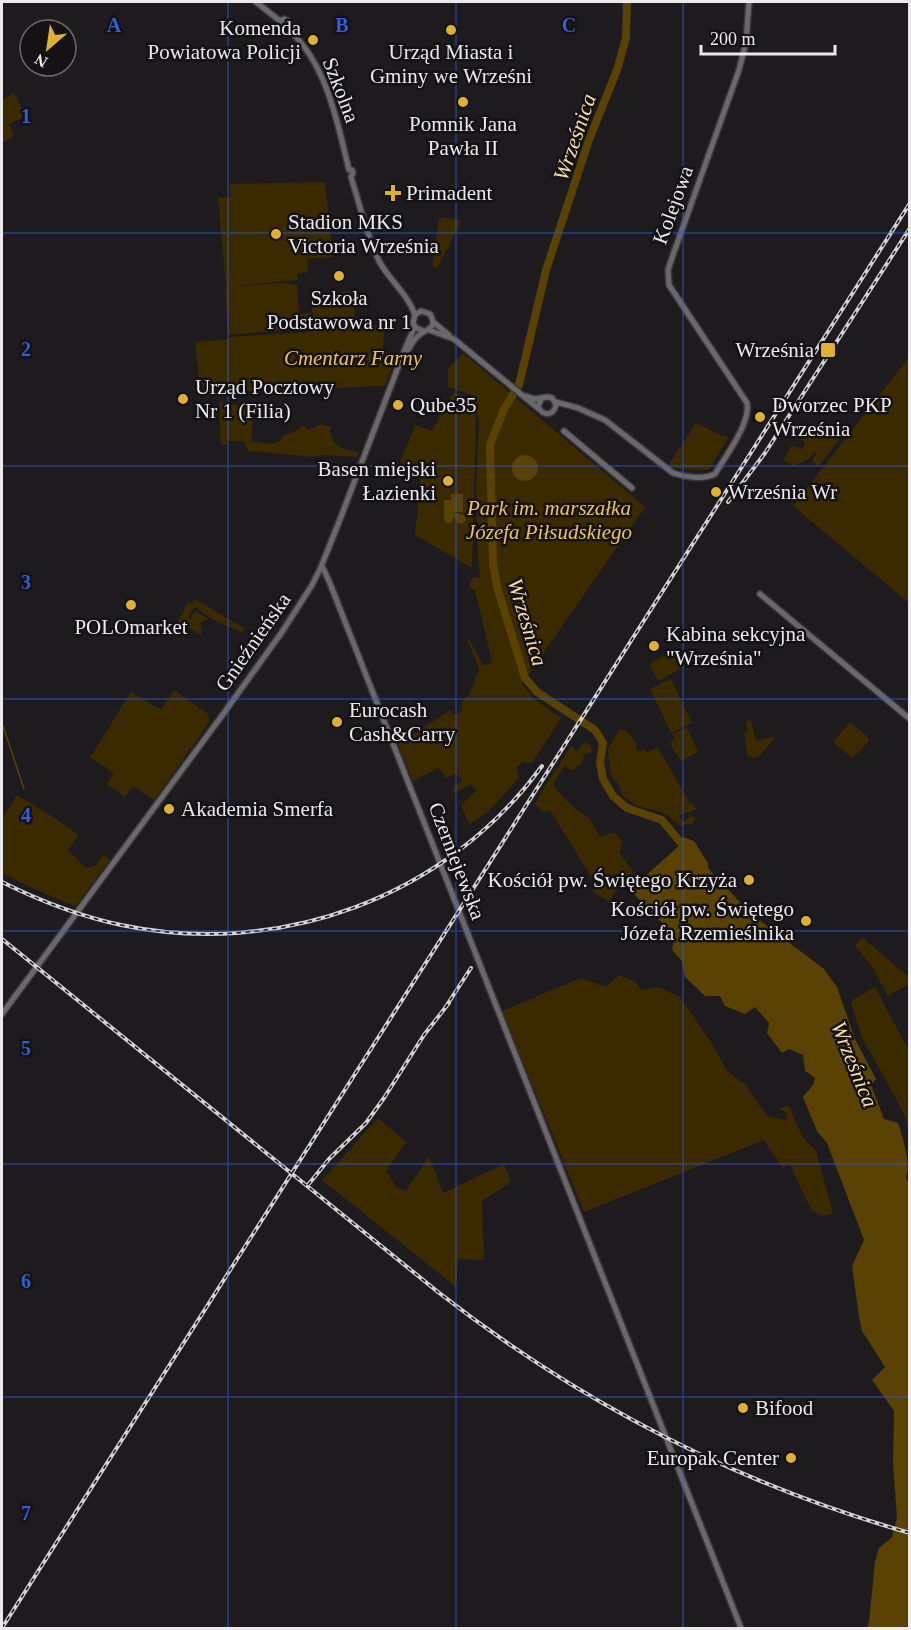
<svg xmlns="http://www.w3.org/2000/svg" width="911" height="1630" font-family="'Times New Roman',serif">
	<rect width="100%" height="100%" fill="#1d1b1e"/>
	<path fill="#3b2a00" d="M14 93 26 116 9 124 14 136 2 143V100Z
		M325 182 333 257 307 259 308 272 297 274 298 280 234 286 286 283 297 285 299 314 311 313 313 327 302 330 301 323V329L228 335 225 288 229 286H226L218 198 230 197V184Z
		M442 217 461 221 438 267 435 268 432 265 433 260 439 219Z
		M353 291 355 323 314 327 312 307 332 305 331 293Z
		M364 325 384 327 383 351 395 354 392 362 394 363 385 386 232 392 231 383 200 386 195 342 225 340 229 337 308 332 314 330Z
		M463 353 645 507 522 684 534 699 561 718 532 763 523 762 517 767 519 778 488 812 469 824 461 805 476 791 471 784 453 794 454 786 462 781 460 777 456 774 446 778 439 768 413 781 397 742 407 739 450 710 454 715 459 714 462 709 461 703 470 693 477 674 480 670 467 640 470 641 483 665H487L492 662 475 590 469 587 470 582 474 577 480 578 478 556 476 489 479 420 472 395 448 387V369Z
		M909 357V603L793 506Z
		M453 393 470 397 476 417 472 568 415 535 421 474 399 465 415 425 432 431Z
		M219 402 243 406 253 421 251 440 253 442 272 444 280 441 282 436 300 429 302 425 309 430 320 424 331 427C328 446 344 450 359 452L357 457 322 455 314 457 248 451 245 442 242 441H227L226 445H221Z
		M822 422 833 430 835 428 841 434 839 440 818 467 812 460 816 454 815 452 807 460 794 466 783 460 792 445 802 449 805 445 801 438Z
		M696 423 722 436H729L709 470 676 469 669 464Z
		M195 599 245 629 243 633C226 624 212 622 197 608H193L188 619H191L192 614C199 611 203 615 208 619L199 623 202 627 201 635 180 622 178 621 188 602 192 604Z
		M674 650 684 667 658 681 649 664Z
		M671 679 692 723 671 733 650 689Z
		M174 690 208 714 209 722 191 749H189L187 754 154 800 133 786 125 797 107 784 114 773 90 758 131 692 161 710Z
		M751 720 756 741 776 736 761 755 753 758 752 756 748 757C746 749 746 742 744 733L748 732 746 721Z
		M849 723H851L867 736 869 741 857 754H856L852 758 833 742Z
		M687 727 698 752 681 761 670 743 675 739 672 734Z
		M620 729C628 731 633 738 637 744L636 749 638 751 645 750 647 753 657 747 689 801 686 804 692 803 697 810H693L690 813 685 812 679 817 683 821 692 816 696 818 692 824H685L680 826 667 815 658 811 637 806 623 796 617 782 613 778 610 773 608 749Z
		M584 742 591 746V753L585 754 581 764 571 771 565 765 553 783 555 789 576 809 590 819 600 837 614 832 622 841 620 854 634 872 612 896V906L606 900 592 891 599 887 590 875 550 810 543 812 535 804 541 793 571 746 576 752Z
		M17 795 53 817 79 835 68 850 86 868 95 866 104 854 110 860 76 905 74 906 28 886 2 873V819Z
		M862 937 909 977V984L888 996 873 968 856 947V944Z
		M619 975 634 981 642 990 658 987 680 997 711 1042 728 1072 746 1085 767 1116 786 1120 787 1114 779 1108 789 1106 802 1136 816 1151 833 1213 823 1216 812 1211 790 1165 782 1167 764 1140 584 1212 502 1011 581 978 606 987Z
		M875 987 909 1051V1132L904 1114 893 1093 862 1038 851 1003 854 999Z
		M378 1118 406 1142 386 1171 396 1187 406 1191 429 1156 443 1193 504 1164 511 1182 482 1201 484 1260 458 1259 456 1287 322 1180Z"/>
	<path fill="#594204" d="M512 468a13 13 0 1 1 26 0a13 13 0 1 1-26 0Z
		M451 494H463V512H452L464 515 466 520 462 524 457 523 454 516 452 522 447 523 444 520V500H451Z
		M683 837 694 841 708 863V868L749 912 824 969 837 987 855 1039 876 1079 871 1085 884 1119 898 1123C903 1138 911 1163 906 1177L910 1188 909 1628H867L869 1622 875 1561 879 1548 892 1537 897 1518 893 1463 894 1411 872 1380 885 1367 862 1331 859 1317 852 1266 864 1240 827 1143 817 1131 803 1097 813 1085 815 1078 805 1071 803 1055 789 1049 782 1053 767 1033 769 1023 755 1007 745 1014 725 1006 720 996H705L685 977 682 961 672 950 674 939 671 932 632 892 633 887 680 845 678 841Z"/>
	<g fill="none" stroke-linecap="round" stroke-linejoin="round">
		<path stroke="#594204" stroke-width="1.5" d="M2 723 24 789"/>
		<path stroke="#594204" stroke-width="8" d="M627 2 626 38 617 70 589 140 546 270 519 385 504 409 490 445 493 564 497 587 525 678 537 692 595 730 603 743 600 763 603 779 613 796 627 808 662 820 686 849"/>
		<g stroke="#3a383a" stroke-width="8">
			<path id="minor" d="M256 2 280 21
				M280 21 284 19 288 21 290 25 288 29
				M280 21 279 25 280 29 284 31 288 29
				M288 29C327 64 337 121 349 170H352L353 173 351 177C360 205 366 234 379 261 389 280 408 294 415 315
				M433 322 449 335
				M429 330 454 339 539 409
				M408 350C411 346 413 340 417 337 425 328 439 330 430 314L421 311 415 315 413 323 416 328 424 331
				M525 396 535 399 547 397 552 398 556 404C555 416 542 417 538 406L542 398
				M556 402 578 408 605 420 673 473C685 477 703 480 715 474 725 457 751 423 747 403L669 285 668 270 673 255 739 70 746 42 749 2
				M564 431 632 488
				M321 567 323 568 329 581 741 1628
				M760 594 910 719
				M2 1014 221 717 282 632 312 585 321 567 339 522 405 349 412 333 414 326"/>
		</g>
		<use href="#minor" stroke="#6a686c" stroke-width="5"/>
		<g stroke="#d4d2d5" stroke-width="4">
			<path id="rail" d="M728 502 765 453 910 228
				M2 882C40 901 79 916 121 925 279 958 446 898 542 766
				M2 939 438 1292C579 1402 737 1484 910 1533
				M445 1008 471 968
				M308 1185 329 1159 366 1123 384 1098 424 1035 449 1003
				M2 1628 910 203"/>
		</g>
		<use href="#rail" stroke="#141215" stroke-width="1.5" stroke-dasharray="4.5" stroke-linecap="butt"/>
	</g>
	<path fill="none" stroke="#325eda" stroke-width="1.5" stroke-opacity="0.55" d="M228 2V1628M456 2V1628M683 2V1628M2 233H910M2 466H910M2 699H910M2 931H910M2 1164H910M2 1397H910"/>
	<g fill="#e0b034" stroke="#141215" stroke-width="2">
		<circle cx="451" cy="30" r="6"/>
		<circle cx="313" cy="40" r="6"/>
		<circle cx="463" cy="102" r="6"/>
		<path d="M390 184h6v6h6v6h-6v6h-6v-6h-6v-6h6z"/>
		<circle cx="276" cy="234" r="6"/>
		<circle cx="339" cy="276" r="6"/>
		<rect x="820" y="342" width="16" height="16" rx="3"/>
		<circle cx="183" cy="399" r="6"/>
		<circle cx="398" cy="405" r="6"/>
		<circle cx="760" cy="417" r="6"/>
		<circle cx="448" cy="481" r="6"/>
		<circle cx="716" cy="492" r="6"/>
		<circle cx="131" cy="605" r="6"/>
		<circle cx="654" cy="646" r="6"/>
		<circle cx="337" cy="722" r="6"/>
		<circle cx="169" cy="809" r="6"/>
		<circle cx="749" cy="880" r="6"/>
		<circle cx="806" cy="921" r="6"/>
		<circle cx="743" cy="1408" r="6"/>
		<circle cx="791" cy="1458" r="6"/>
	</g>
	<g text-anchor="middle" stroke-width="5" stroke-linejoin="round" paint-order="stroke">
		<g font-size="21" fill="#ebe9ec" stroke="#141215" text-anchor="start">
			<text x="301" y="35" text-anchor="end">Komenda<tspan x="301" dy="24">Powiatowa Policji</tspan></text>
			<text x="451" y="59" text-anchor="middle">Urząd Miasta i<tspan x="451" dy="24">Gminy we Wrześni</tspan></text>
			<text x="463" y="131" text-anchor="middle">Pomnik Jana<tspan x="463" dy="24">Pawła II</tspan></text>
			<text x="406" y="200">Primadent</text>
			<text x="288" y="229">Stadion MKS<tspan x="288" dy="24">Victoria Września</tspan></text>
			<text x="339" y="305" text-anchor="middle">Szkoła<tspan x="339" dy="24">Podstawowa nr 1</tspan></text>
			<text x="814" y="357" text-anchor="end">Września</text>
			<text x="195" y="394">Urząd Pocztowy<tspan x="195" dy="24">Nr 1 (Filia)</tspan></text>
			<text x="410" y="412">Qube35</text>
			<text x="772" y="412">Dworzec PKP<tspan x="772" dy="24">Września</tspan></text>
			<text x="436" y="476" text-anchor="end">Basen miejski<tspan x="436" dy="24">Łazienki</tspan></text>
			<text x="728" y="499">Września Wr</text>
			<text x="131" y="634" text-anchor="middle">POLOmarket</text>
			<text x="666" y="641">Kabina sekcyjna<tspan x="666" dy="24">"Września"</tspan></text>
			<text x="349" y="717">Eurocash<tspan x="349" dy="24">Cash&amp;Carry</tspan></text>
			<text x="181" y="816">Akademia Smerfa</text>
			<text x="737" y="887" text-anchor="end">Kościół pw. Świętego Krzyża</text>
			<text x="794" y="916" text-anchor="end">Kościół pw. Świętego<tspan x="794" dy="24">Józefa Rzemieślnika</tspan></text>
			<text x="755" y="1415">Bifood</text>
			<text x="779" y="1465" text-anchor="end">Europak Center</text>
		</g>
		<g font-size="21" fill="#ebe9ec" stroke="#141215">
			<text transform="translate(341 90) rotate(69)" y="7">Szkolna</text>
			<text transform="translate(673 205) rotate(-70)" y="7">Kolejowa</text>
			<text transform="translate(253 642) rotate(-55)" y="7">Gnieźnieńska</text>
			<text transform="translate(457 861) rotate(69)" y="7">Czerniejewska</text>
		</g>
		<g font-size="21" font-style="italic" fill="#edc25e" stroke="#141215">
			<text x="353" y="365">Cmentarz Farny</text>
			<text x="549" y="515">Park im. marszałka<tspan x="549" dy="24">Józefa Piłsudskiego</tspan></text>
		</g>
		<g font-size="22" font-style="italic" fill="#f8dea6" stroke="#141215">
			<text transform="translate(574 137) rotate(-71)" y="8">Wrześnica</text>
			<text transform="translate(528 622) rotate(73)" y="8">Wrześnica</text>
			<text transform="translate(855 1064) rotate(68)" y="8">Wrześnica</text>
		</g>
	</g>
	<g font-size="20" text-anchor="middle" font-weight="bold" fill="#325eda" stroke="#141215" stroke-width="5" stroke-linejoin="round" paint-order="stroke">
		<text x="114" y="32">A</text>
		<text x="342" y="32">B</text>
		<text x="569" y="32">C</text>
		<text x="26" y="123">1</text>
		<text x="26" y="356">2</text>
		<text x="26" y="589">3</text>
		<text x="26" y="822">4</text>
		<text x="26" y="1055">5</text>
		<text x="26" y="1288">6</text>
		<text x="26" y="1520">7</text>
	</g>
	<rect width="911" height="1630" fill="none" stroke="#ebe9ec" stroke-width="6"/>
	<g transform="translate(48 48) rotate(209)"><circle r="28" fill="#141215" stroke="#6a686b" stroke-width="1.5"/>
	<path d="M0-4.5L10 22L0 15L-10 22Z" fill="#e0b034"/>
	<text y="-9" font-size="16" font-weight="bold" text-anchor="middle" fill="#ebe9ec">N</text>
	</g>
	<path d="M701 45v9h134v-9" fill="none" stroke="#ebe9ec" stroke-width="3"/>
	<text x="710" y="45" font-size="18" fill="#ebe9ec" stroke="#141215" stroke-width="4.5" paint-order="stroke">200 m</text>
</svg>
